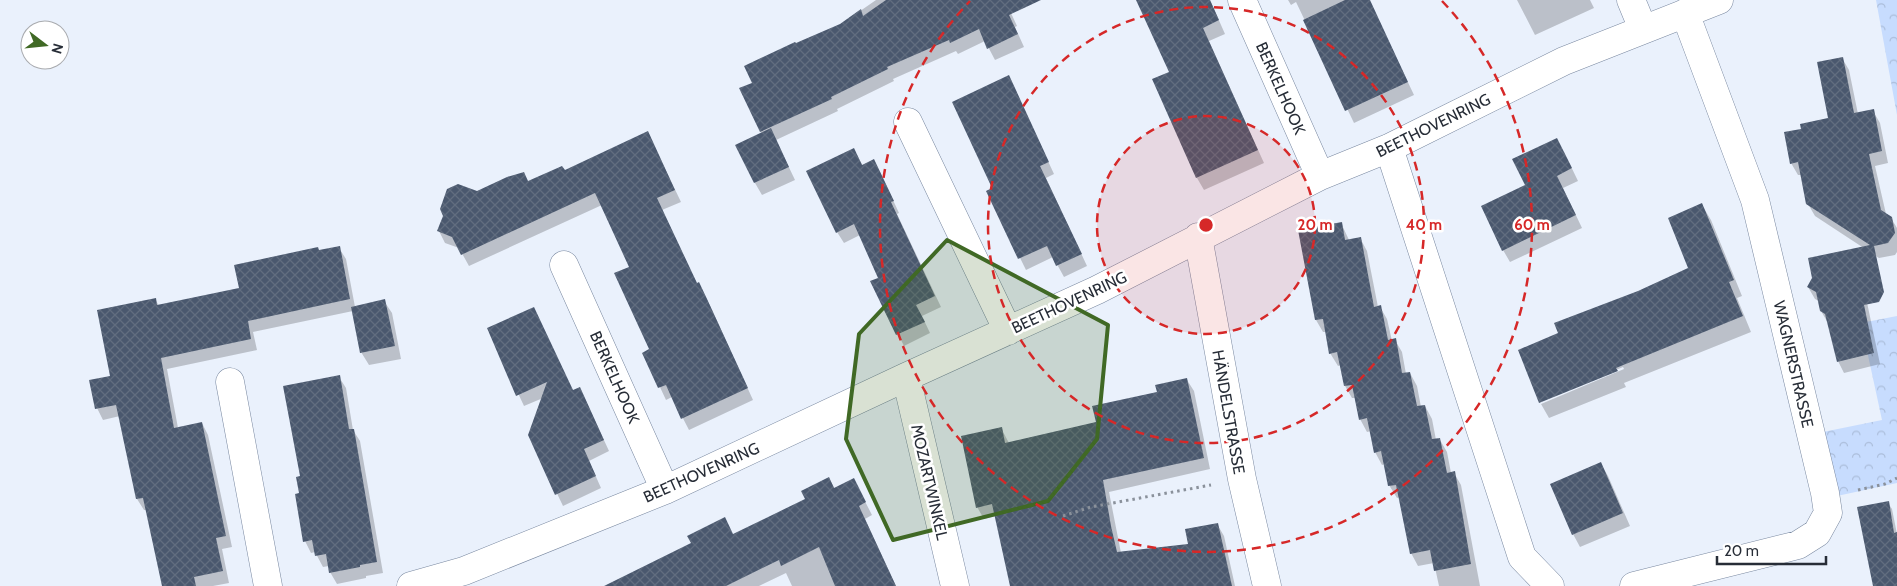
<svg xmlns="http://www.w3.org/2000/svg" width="1897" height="586" font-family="Cabin,sans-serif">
	<defs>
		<pattern id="forest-crowns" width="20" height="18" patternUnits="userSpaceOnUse" patternTransform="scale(1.25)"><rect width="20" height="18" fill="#c7dcfe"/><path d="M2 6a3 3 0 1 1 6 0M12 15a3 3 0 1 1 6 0" fill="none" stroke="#abbdda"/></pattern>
		<pattern id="building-cross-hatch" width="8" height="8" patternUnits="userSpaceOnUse" patternTransform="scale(1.25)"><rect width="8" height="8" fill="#4a586e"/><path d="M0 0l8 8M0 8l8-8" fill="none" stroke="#616d7f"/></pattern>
	</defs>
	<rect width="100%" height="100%" fill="#eaf1fc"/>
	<path fill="url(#forest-crowns)" d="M1876 0H1897V115Z
		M1897 316V483L1837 496 1823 432 1882 420 1861 323Z"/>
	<path fill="#0003" d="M876 0H1005L1017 26 1015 27 1024 47 995 60 985 41 958 54 956 51 893 79 894 81 837 109 838 111 776 140 795 180 762 195 755 183 762 134 741 89 753 83 796 44 840 25Z
		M1138 0H1210L1225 34 1209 41 1264 163 1204 190 1197 178 1170 72Z
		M1288 0H1369L1414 95 1354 123 1296 2 1291 5Z
		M1517 0H1590L1594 8 1535 35Z
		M1842 58 1849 70 1858 114 1873 111 1880 123 1888 163 1875 166 1886 214 1891 218 1897 228V252L1895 255 1879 258 1815 216 1808 204 1802 175H1798L1791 163 1803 130 1829 119Z
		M1009 77 1054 174 1046 178 1087 266 1064 277 1053 257 1026 270 987 191 993 188Z
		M648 133 681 202 662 210 697 284 705 295 713 312 753 400 689 430 672 397 666 400 644 353 651 350 631 267 602 205 469 266 459 248 445 243 439 231 477 192 528 183 564 172Z
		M854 150 863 166 874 161 880 172 899 213 897 214 941 307 922 316 930 333 904 346 872 282 880 278 860 235 844 243 837 232Z
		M1564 152 1578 181 1563 188 1582 228 1510 262 1503 250 1526 186Z
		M1702 205 1711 220 1742 296 1737 298 1751 332 1624 383 1626 387 1549 418 1541 404 1624 369 1623 367 1540 402 1519 351 1559 334 1638 292 1690 269Z
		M1341 223 1349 240 1360 238 1367 251 1378 307H1380L1387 319 1392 341 1395 340 1402 352 1406 374 1410 373 1417 386 1421 407 1425 406 1432 419 1436 440H1440L1447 452 1451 473H1454L1461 485 1480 586H1439L1434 563 1418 566 1411 553 1400 497 1397 498 1389 485 1385 464 1382 465 1375 452 1371 431 1367 432 1360 419 1355 398H1352L1345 386 1341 365 1338 366 1330 353 1326 332H1323L1316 320Z
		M339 248 346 259 355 307 384 301 392 313 401 359 369 365 361 352 353 311 253 332 257 350 167 369 178 428 202 423 208 435 232 547 222 549 229 583 213 586H163L147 510H144L137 499 120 416 103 420 97 408 112 377 155 299 159 306 240 289 319 252Z
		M1861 274 1880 364 1844 373 1838 361 1828 323 1821 311 1819 301 1815 299 1808 287Z
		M488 329 585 399 609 451 589 461 601 488 563 506 529 435 543 398 524 406Z
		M339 377 346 388 353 430 360 441 383 573 366 576V578L337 584 330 572 329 566 323 567 315 552 311 553 305 541 301 494V477Z
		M1187 380 1194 391 1210 469 1109 492 1121 553 1190 545 1217 524 1224 536 1235 586H1011L996 516 984 519 977 507 1001 428 1009 443 1097 423Z
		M1601 464 1608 476 1630 526 1580 547 1573 534Z
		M829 478 835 489 854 480 872 515 865 519 896 586H792L786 573 759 586H606L733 536 807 500Z
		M1888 503 1892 509 1897 534V586H1875Z"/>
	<path fill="url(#building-cross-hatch)" d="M886 0H1041L1009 15 1018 34 987 49 979 29 950 43 949 40 887 67 888 69 831 97 832 99 760 132 739 88 752 83 744 66 795 42 796 43 840 24 861 9 863 16Z
		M1136 0H1210L1219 20 1203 28 1258 150 1196 178 1152 79 1169 72Z
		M1345 0H1370L1408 82 1345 111 1303 20Z
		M1843 57 1854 113 1874 109 1882 151 1869 154 1881 210 1892 217 1895 233 1888 243 1874 246 1884 292 1879 302 1864 305 1874 353 1837 362 1825 314 1820 311 1816 292 1807 287 1812 278 1808 258 1870 245 1806 204 1798 162 1790 164 1784 132 1801 129 1800 124 1828 118 1817 62Z
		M1009 75 1049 162 1040 166 1082 254 1056 266 1047 246 1018 259 986 191 992 188 952 102Z
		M771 128 789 167 754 183 735 145Z
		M648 131 675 190 657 198 697 283 699 282 707 299 748 388 681 419 666 385 658 388 642 353 649 349 614 273 629 267 595 193 461 255 452 237 437 231 443 216 440 209 447 189 458 184 477 191 507 177 524 172 528 181 562 166 565 170Z
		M1557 138 1572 168 1557 176 1576 215 1502 251 1481 206 1525 185 1512 159Z
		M854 148 862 165 874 159 894 201 891 202 935 296 916 305 925 322 896 335 870 281 878 278 854 224 836 233 806 171Z
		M1702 203 1734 280 1729 282 1743 316 1616 368 1618 371 1539 403 1518 350 1558 333 1554 323 1638 291 1688 268 1668 218Z
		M1342 222 1345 240 1361 237 1374 307 1381 305 1388 340 1396 338 1402 373 1410 372 1417 406 1425 405 1432 439 1440 438 1447 473 1455 471 1471 564 1434 571 1430 550 1410 554 1396 485 1388 486 1381 451 1374 453 1367 418 1359 420 1352 385 1344 386 1337 352 1329 354 1323 319 1315 320 1298 230Z
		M340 246 350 299 248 321 251 339 161 358 174 428 202 422 226 536 216 538 223 571 194 577 196 586H162L143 498 136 499 116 405 95 409 89 380 110 376 97 310 156 298 157 305 239 288 234 265 318 247 319 250Z
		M385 299 395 346 360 353 351 307Z
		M534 307 573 390 580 387 604 440 584 449 596 476 555 495 528 435 547 382 516 396 487 328Z
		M340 375 349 429H354L377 562 360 565V567L329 573 326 554 315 556 312 540 303 542 295 494 299 493 296 477 300 476 283 386Z
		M1187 378 1204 458 1103 480 1111 526 1117 552 1188 544 1185 529 1218 523 1232 586H1010L992 504 976 508 961 436 1002 427 1005 443 1096 422 1092 406 1157 392 1155 385Z
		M1601 462 1623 513 1572 535 1550 484Z
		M829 477 834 488 854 478 866 502 859 506 896 586H835L819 547 781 566 779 560 726 586H604L691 543 687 536 725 517 733 534 805 499 801 491Z
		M1889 501 1894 533 1897 532V586H1873L1857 507Z"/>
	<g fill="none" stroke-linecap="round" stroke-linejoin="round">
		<g stroke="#7988a0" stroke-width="29">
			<path id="minor" d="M1242 0 1320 176
				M1631 0 1643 29
				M908 122 1008 331
				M1389 148 1522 557 1550 586
				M1198 237 1242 479 1267 586
				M564 265 665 490
				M906 377 955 586
				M230 382 268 586
				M411 586 464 571 665 490 906 377 1097 290 1320 176 1389 148 1564 61 1719 0
				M1634 586 1798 545 1817 533 1828 513 1825 493 1755 200 1685 13"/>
		</g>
		<path stroke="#8a919b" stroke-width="3" stroke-dasharray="2.5 4" stroke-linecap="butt" d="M1858 490 1885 484 1897 478
			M1063 516 1091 507 1211 485"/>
		<use href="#minor" stroke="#fff" stroke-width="28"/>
	</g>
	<path fill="#406925" fill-opacity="0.2" stroke="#406925" stroke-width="4" stroke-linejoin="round" d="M947 240 1108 325 1097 439 1048 501 893 540 846 439 859 334Z"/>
	<circle cx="1206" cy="225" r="109" fill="#d62828" fill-opacity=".12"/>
	<g fill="none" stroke="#d62828" stroke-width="2.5" stroke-dasharray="9 6">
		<circle cx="1206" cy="225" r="109"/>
		<circle cx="1206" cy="225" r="218"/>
		<path d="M1442 1A326 326 0 1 1 970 1"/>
	</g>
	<g text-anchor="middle" stroke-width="5" stroke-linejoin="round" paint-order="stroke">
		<g font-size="16" fill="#272d37" stroke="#fff">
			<text transform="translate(1281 88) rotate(66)" y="6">BERKELHOOK</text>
			<text transform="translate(1433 125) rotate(-26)" y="6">BEETHOVENRING</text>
			<text transform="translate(1069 302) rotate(-25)" y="6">BEETHOVENRING</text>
			<text transform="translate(1794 364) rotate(77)" y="6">WAGNERSTRASSE</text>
			<text transform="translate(615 377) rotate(66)" y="6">BERKELHOOK</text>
			<text transform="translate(1229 412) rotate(80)" y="6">HÄNDELSTRASSE</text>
			<text transform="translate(701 472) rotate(-24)" y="6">BEETHOVENRING</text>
			<text transform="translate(930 482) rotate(77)" y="6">MOZARTWINKEL</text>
		</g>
	</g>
	<circle cx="1206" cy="225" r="8" fill="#d62828" stroke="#fff" stroke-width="2.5"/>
	<g font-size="15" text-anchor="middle" font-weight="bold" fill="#d62828" stroke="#fff" stroke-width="5" stroke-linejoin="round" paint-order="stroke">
		<text x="1315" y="230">20 m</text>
		<text x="1424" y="230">40 m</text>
		<text x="1532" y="230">60 m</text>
	</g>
	<g transform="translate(45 45) rotate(106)"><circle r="24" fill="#ffffff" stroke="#a9abaf"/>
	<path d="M0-4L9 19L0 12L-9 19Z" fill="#406925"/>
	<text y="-8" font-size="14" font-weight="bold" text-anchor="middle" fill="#272d37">N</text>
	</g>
	<path d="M1717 556v8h109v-8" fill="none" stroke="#272d37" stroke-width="2.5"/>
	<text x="1724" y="556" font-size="15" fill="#272d37" stroke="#ffffff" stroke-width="4" paint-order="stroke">20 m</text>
</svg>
